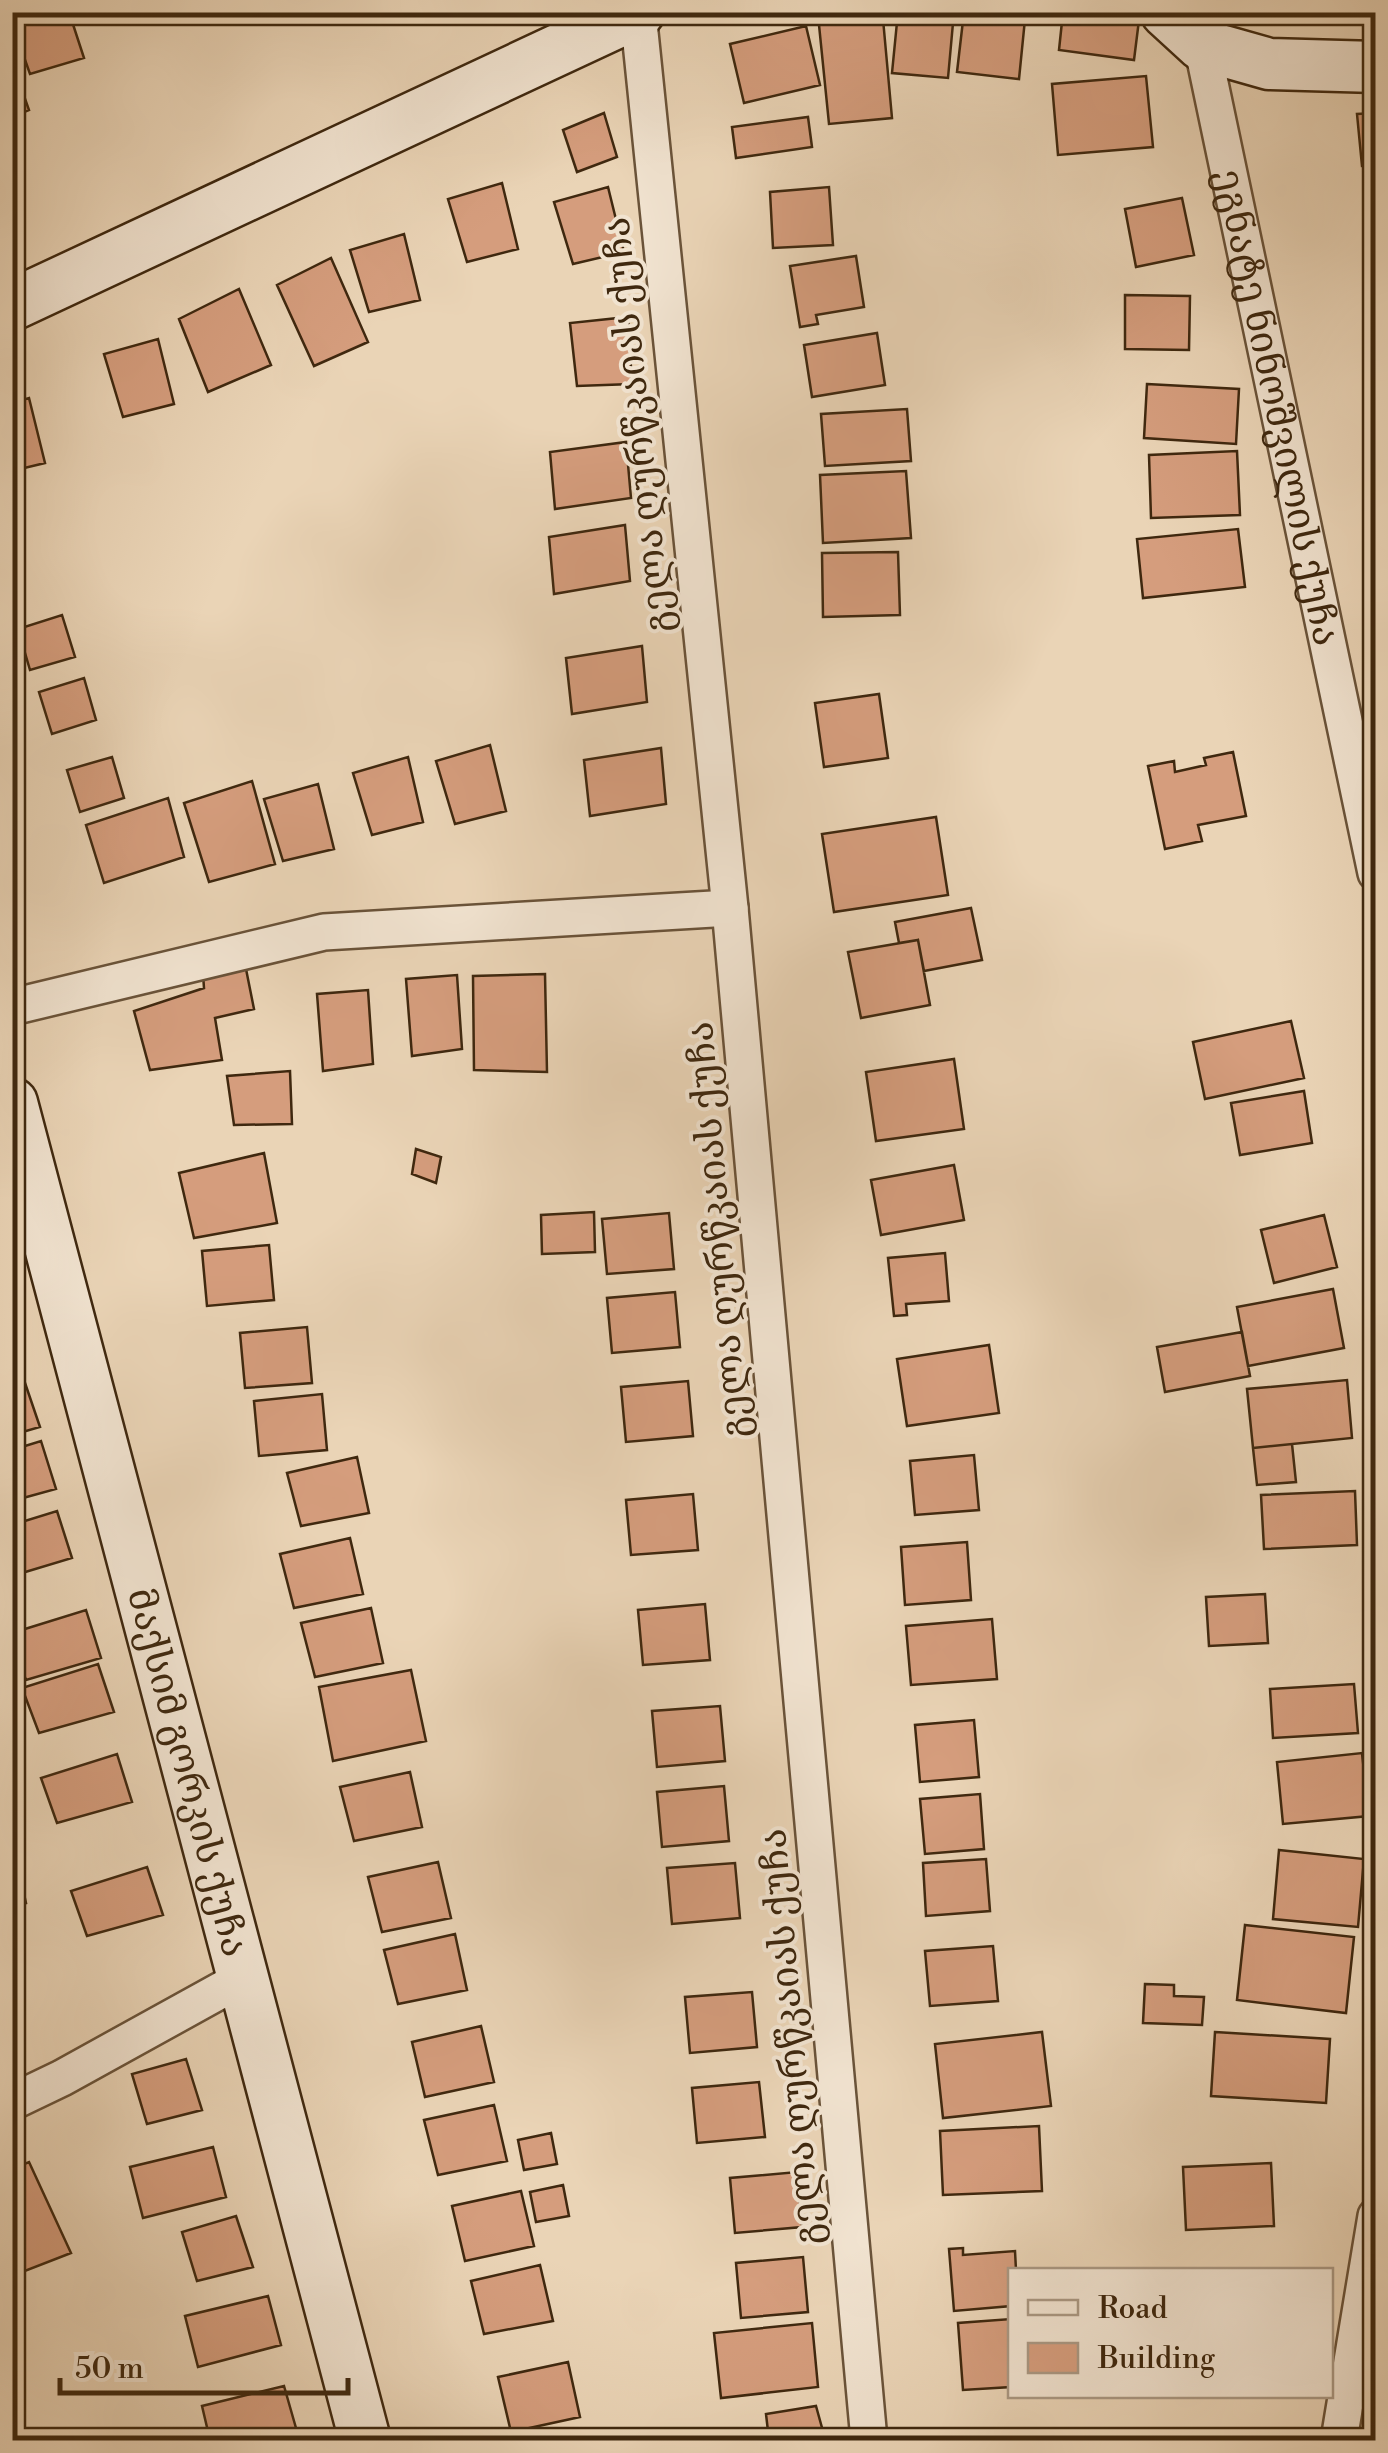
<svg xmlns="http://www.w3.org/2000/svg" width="1388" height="2453" font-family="'Libre Bodoni','Noto Serif Georgian',serif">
	<rect width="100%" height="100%" fill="#ead4b6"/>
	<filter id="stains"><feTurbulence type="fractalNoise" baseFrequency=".002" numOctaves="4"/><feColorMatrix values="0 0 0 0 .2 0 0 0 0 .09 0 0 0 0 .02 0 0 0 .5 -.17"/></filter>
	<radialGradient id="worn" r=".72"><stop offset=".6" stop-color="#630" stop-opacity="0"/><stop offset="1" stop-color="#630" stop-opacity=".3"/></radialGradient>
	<path fill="#d59d7d" stroke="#3f280f" stroke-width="2.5" d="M12 12H69L84 58 30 74 12 23Z
		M898 12H954L948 78 892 73Z
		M964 12 1025 19 1019 79 957 72Z
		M1063 12H1140L1134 60 1059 50Z
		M883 19 892 118 829 124 819 25Z
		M806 26 820 85 744 103 730 44Z
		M12 62 29 110 12 117Z
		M1146 76 1153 147 1058 155 1052 84Z
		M604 113 617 157 577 172 563 130Z
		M1376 113V165L1362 166 1357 114Z
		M808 117 812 147 736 158 732 127Z
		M502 183 518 249 467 262 448 199Z
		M608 187 624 252 573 264 554 202Z
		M829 187 833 245 773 248 770 192Z
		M1182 198 1194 255 1136 267 1125 209Z
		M404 234 420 300 369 312 350 250Z
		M856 256 864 307 816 315 818 324 800 327 790 266Z
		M331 258 368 342 314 366 277 285Z
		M239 289 271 365 208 392 179 319Z
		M1125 295 1190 296 1189 350 1125 349Z
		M628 317 632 384 577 386 570 323Z
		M877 333 885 385 812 397 804 345Z
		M158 339 174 404 123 417 104 354Z
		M1147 384 1239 389 1236 444 1144 438Z
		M29 398 45 463 12 471V403Z
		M907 409 911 461 825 466 821 414Z
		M626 442 631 498 555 509 550 452Z
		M1237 451 1240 515 1151 518 1149 455Z
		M906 471 911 538 823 543 820 475Z
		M625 525 630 581 554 594 549 537Z
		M1238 529 1245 587 1143 598 1137 539Z
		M898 552 900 615 823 617 822 553Z
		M62 615 75 657 30 670 18 629Z
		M642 646 647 702 572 714 566 658Z
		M84 678 96 720 52 734 39 692Z
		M879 694 888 758 824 767 815 703Z
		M490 745 506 811 455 824 436 761Z
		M661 748 666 804 590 816 584 760Z
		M1233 752 1246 816 1198 825 1202 841 1165 849 1148 766 1174 761 1175 772 1206 765 1204 758Z
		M112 757 124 798 80 812 67 770Z
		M408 757 423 822 372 835 353 773Z
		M252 781 275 864 209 882 184 803Z
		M318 784 334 849 283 861 264 799Z
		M168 798 184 857 104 883 86 825Z
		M936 817 948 895 834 912 822 834Z
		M971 908 982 960 924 971 918 940 899 943 895 922Z
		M918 940 930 1005 861 1018 848 952Z
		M245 964 254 1009 215 1018 222 1060 150 1070 134 1011 204 988 203 974Z
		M545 974 547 1072 474 1070 473 976Z
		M457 975 462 1049 412 1056 406 979Z
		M368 990 373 1064 323 1071 317 994Z
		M1291 1021 1304 1078 1205 1099 1193 1042Z
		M954 1059 964 1129 876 1141 866 1072Z
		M290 1071 292 1124 234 1125 227 1076Z
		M1304 1091 1312 1143 1240 1155 1231 1103Z
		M416 1149 441 1157 436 1183 412 1174Z
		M264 1153 277 1223 194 1238 179 1173Z
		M954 1165 964 1220 881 1235 871 1180Z
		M594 1212 595 1252 542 1254 541 1215Z
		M669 1213 674 1269 607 1274 602 1219Z
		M1324 1215 1337 1267 1274 1283 1261 1230Z
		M269 1245 274 1300 207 1306 202 1251Z
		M945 1253 949 1301 906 1304 907 1315 894 1316 888 1258Z
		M1333 1289 1344 1348 1248 1366 1237 1307Z
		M675 1292 680 1347 612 1353 607 1298Z
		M307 1327 312 1383 245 1388 240 1333Z
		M1242 1332 1250 1376 1165 1392 1157 1347Z
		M989 1345 999 1413 907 1426 897 1359Z
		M24 1380 40 1427 12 1435V1383Z
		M1347 1380 1352 1438 1253 1448 1247 1389Z
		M688 1381 693 1436 626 1442 621 1387Z
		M322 1394 327 1450 259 1456 254 1401Z
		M41 1441 56 1489 12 1501V1450Z
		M1292 1444 1296 1482 1257 1485 1253 1448Z
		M974 1455 979 1510 915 1515 910 1461Z
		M357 1457 369 1513 301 1526 287 1473Z
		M1355 1491 1357 1545 1264 1549 1261 1495Z
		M693 1494 698 1550 631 1555 626 1500Z
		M57 1511 72 1558 12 1576V1525Z
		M350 1538 363 1594 294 1608 280 1554Z
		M967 1542 971 1600 905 1605 901 1547Z
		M1265 1594 1268 1643 1209 1646 1206 1597Z
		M705 1604 710 1660 643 1665 638 1610Z
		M371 1608 383 1663 315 1677 301 1623Z
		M86 1610 101 1658 26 1680 12 1643V1633Z
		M992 1619 997 1679 911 1685 906 1626Z
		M98 1664 114 1712 39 1733 22 1688Z
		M411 1670 426 1741 333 1761 319 1687Z
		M1354 1684 1358 1733 1273 1738 1270 1689Z
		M720 1706 725 1761 657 1767 652 1711Z
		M974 1720 979 1777 920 1782 915 1725Z
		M1362 1753 1369 1816 1283 1824 1277 1762Z
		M117 1754 132 1802 57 1823 41 1778Z
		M410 1772 422 1827 354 1841 340 1787Z
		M724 1786 729 1841 662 1847 657 1792Z
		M980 1794 984 1849 925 1854 920 1799Z
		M1279 1850 1364 1859 1358 1927 1273 1919Z
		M986 1859 990 1911 926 1916 923 1863Z
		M17 1861 26 1903 12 1907V1862Z
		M438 1862 451 1918 382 1932 368 1877Z
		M735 1863 740 1918 672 1924 667 1868Z
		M147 1867 163 1915 87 1936 71 1891Z
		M1245 1925 1354 1937 1346 2013 1237 2000Z
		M455 1934 467 1990 398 2004 384 1950Z
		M993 1946 998 2001 930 2006 925 1951Z
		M1145 1984 1174 1985V1996L1204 1997 1202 2025 1143 2023Z
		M752 1992 757 2047 690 2053 685 1997Z
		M481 2026 494 2082 425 2097 412 2042Z
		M1042 2032 1051 2106 943 2118 935 2044Z
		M1215 2032 1330 2039 1326 2103 1211 2096Z
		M186 2059 202 2110 147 2124 132 2074Z
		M759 2082 765 2137 697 2143 692 2088Z
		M494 2105 507 2161 438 2175 424 2120Z
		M1039 2126 1042 2191 943 2195 940 2131Z
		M551 2133 557 2164 524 2170 518 2140Z
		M213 2147 226 2197 143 2218 130 2167Z
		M29 2162 71 2253 12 2276V2169Z
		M1271 2163 1274 2226 1186 2230 1183 2167Z
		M797 2172 802 2227 735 2233 730 2178Z
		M563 2185 569 2216 536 2222 530 2192Z
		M521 2191 534 2246 465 2261 452 2206Z
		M236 2216 253 2267 197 2281 182 2232Z
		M963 2248V2255L1015 2251 1016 2270H1011V2306L954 2311 949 2249Z
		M803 2257 808 2312 741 2318 736 2263Z
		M540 2265 553 2321 484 2334 471 2281Z
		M268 2296 281 2345 198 2367 185 2316Z
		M1011 2319V2387L963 2390 958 2323Z
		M812 2323 818 2387 721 2398 714 2333Z
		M568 2362 580 2417 511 2432 498 2377Z
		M284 2386 298 2435 277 2440H210L202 2406Z
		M816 2406 824 2435 794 2440H769L766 2414Z"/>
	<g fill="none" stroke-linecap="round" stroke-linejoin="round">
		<g stroke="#6a5339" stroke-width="40">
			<g id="street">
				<path d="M638 13 730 908 869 2440"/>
				<path id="s1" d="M1202 45 1376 873"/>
				<path d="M12 1007 324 932 730 908"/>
				<path d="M12 2102 62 2078 243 1978"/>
				<path d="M1339 2440 1376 2216"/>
			</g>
		</g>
		<g stroke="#3f280f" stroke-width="55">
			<g id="secondary">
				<path d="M1166 12 1202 45 1269 64 1376 67"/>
				<path d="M12 305 639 12"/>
				<path id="s2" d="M12 1103 365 2440"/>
			</g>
		</g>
		<use href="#street" stroke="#f1e3d0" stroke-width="35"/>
		<use href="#secondary" stroke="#f1e3d0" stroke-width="50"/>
	</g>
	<g text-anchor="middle" stroke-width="8" stroke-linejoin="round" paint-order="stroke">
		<g font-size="38" fill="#3f280f" stroke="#f1e3d0">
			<text dy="13" stroke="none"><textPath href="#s1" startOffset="370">ეგნატე ნინოშვილის ქუჩა</textPath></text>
			<text transform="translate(637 425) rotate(-96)" y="13">გელა ღურწკაიას ქუჩა</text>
			<text transform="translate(717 1230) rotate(-95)" y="13">გელა ღურწკაიას ქუჩა</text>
			<text dy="13" stroke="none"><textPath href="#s2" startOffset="692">მაქსიმ გორკის ქუჩა</textPath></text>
			<text transform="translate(790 2037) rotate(-95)" y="13">გელა ღურწკაიას ქუჩა</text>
		</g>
	</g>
	<rect width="1388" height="2453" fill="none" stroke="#ead4b6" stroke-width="50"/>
	<rect x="15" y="15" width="1358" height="2423" fill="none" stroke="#3f280f" stroke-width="5"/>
	<rect x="25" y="25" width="1338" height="2403" fill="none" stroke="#3f280f" stroke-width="2.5"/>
	<rect x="1008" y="2268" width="325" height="130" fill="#f1e3d0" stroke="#aa9883" stroke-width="2.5"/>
	<rect x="1028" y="2300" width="50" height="15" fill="#f1e3d0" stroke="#aa9883" stroke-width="2.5"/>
	<text x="1098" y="2318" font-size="30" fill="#3f280f">Road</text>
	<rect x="1028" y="2343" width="50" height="30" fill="#d59d7d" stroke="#aa9883" stroke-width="2.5"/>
	<text x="1098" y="2368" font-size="30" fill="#3f280f">Building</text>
	<path d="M60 2378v15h288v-15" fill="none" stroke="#3f280f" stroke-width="5"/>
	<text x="75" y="2378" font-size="30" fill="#3f280f" stroke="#f1e3d0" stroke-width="8" paint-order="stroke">50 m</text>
	<rect width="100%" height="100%" filter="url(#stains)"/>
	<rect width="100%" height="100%" fill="url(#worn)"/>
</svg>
